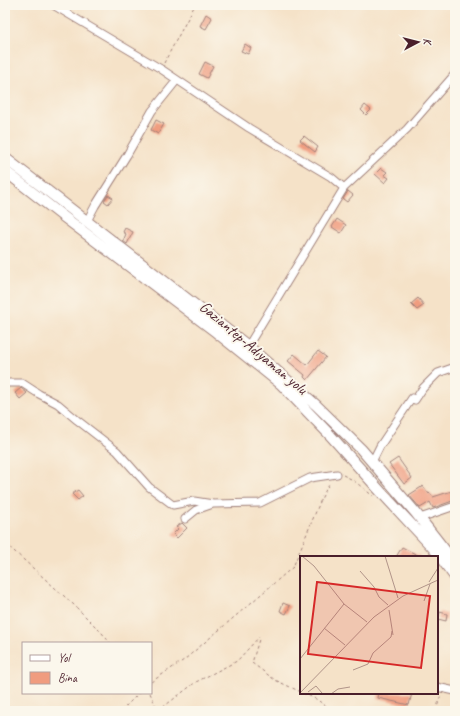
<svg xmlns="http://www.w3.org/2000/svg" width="460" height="716" font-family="Caveat,sans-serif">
	<rect width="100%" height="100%" fill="#fbf7ec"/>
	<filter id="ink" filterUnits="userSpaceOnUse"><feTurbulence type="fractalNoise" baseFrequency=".025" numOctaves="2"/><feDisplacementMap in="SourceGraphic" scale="8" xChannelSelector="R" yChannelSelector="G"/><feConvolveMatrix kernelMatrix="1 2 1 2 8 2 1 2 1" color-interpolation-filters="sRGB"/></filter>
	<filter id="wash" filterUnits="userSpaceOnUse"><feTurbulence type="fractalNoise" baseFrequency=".012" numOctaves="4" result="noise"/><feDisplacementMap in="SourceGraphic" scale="16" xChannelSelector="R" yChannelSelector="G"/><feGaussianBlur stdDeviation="0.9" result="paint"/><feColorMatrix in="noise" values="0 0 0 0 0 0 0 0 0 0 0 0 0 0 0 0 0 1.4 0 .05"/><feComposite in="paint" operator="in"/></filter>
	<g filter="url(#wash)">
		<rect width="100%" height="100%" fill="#f5e2c8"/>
		<g id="blocks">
			<path fill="#f09c7f" d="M206 14 212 18 206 29 200 26Z
				M245 44 251 48 248 54 241 51Z
				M205 62 213 66 207 78 199 74Z
				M365 105 371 110 366 115 361 110Z
				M156 120 164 124 158 134 151 130Z
				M304 136 318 147 315 152 300 140Z
				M381 168 387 172 384 175 389 178 385 183 375 174Z
				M348 191 353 195 347 202 343 199Z
				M108 195 113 198 108 204 104 201Z
				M337 219 346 225 341 233 332 227Z
				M125 228 133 232 127 244 123 241 126 234 123 232Z
				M418 298 424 305 417 310 411 304Z
				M318 351 326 357 307 380 304 377 305 375 288 361 294 354 307 365Z
				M21 388 27 393 20 399 15 393Z
				M398 458 412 478 404 484 389 464Z
				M423 486 429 494 430 493 433 497 455 490V500L433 508 430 502 420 508 409 495Z
				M78 490 83 496 78 500 72 494Z
				M182 523 187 528 177 538 173 534 178 529 176 527Z
				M402 547 421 557H396Z
				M283 603 290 606 286 614 280 611Z
				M440 612 447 614 446 621 438 619Z
				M379 693H412L409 705 378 698Z"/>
		</g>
	</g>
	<g filter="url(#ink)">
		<use href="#blocks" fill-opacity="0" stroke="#a0807a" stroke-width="1"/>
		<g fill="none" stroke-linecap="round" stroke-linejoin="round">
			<g stroke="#a0807a" stroke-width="9">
				<path id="minor" d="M53 5 161 69 249 128 331 177 344 188
					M87 221 95 206 127 155 152 111 177 80
					M248 346 344 188 407 129 455 74
					M5 383H22L39 394 58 404 77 420 117 451 149 487 173 505 194 501 213 504
					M372 462 380 446 412 398 415 400 423 388 438 373 455 367
					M420 518 455 506
					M185 519 196 510 213 504 260 503 310 478 337 474
					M437 687 455 691"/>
			</g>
			<g stroke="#a0807a" stroke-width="12">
				<path id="highway" d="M5 158 248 346 316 405 361 449 415 512 455 563
					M5 171 60 214 216 332 281 384 330 435 381 492 435 550 455 577"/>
			</g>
			<path stroke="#a0807a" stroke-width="1" stroke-dasharray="3 3" stroke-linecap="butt" d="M164 63 195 5
				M343 475 353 480 373 496
				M5 543 74 605 102 633 110 643
				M151 682 184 660 293 567 322 497 330 482
				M150 693 158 711
				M303 693 316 699 333 711
				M121 711 139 693
				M158 711 196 682 237 661 260 636 252 663 275 680 301 692
				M436 711 441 694"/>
			<use href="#minor" stroke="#fff" stroke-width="7"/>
			<use href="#highway" stroke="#fff" stroke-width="10"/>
		</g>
	</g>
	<g text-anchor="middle" stroke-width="4" stroke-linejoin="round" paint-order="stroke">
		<g font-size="16" fill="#4a1f2b" stroke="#fbf7ec">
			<text transform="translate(254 347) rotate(40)" y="6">Gaziantep-Adıyaman yolu</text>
		</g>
	</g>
	<g transform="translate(300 556)">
		<rect width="138" height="138" fill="#f5e2c8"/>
		<path fill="none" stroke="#b19489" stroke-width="1" d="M2 0 14 10 44 48 67 66M85 0 98 42M60 15 74 31 79 41 88 49M129 26 138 12M124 45 130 28M89 54 93 79M24 72 45 89M0 103 44 48M53 114 68 108 73 97 91 81 92 75M8 136 16 130 22 137M0 137 74 61 103 40 138 24M31 138 38 133 50 131"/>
		<path fill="#d62828" fill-opacity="0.15" stroke="#d62828" stroke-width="2" d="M17 26 130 40 121 112 8 98Z"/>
		<rect width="138" height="138" fill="none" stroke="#4a1f2b" stroke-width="2"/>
	</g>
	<rect width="460" height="716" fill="none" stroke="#fbf7ec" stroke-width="20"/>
	<rect x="22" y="642" width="130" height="52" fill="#fbf7ec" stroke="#b4a19f"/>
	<rect x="30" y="655" width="20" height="6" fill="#ffffff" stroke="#b4a19f"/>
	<text x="58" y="662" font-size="12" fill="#4a1f2b">Yol</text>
	<rect x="30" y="672" width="20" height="12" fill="#f09c7f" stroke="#b4a19f"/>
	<text x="58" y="682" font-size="12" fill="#4a1f2b">Bina</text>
	<g transform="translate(418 42) rotate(83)" stroke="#fbf7ec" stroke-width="3" paint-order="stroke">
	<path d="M0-3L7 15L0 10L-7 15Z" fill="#4a1f2b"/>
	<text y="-6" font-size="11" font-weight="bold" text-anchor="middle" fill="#4a1f2b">K</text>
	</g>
</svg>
